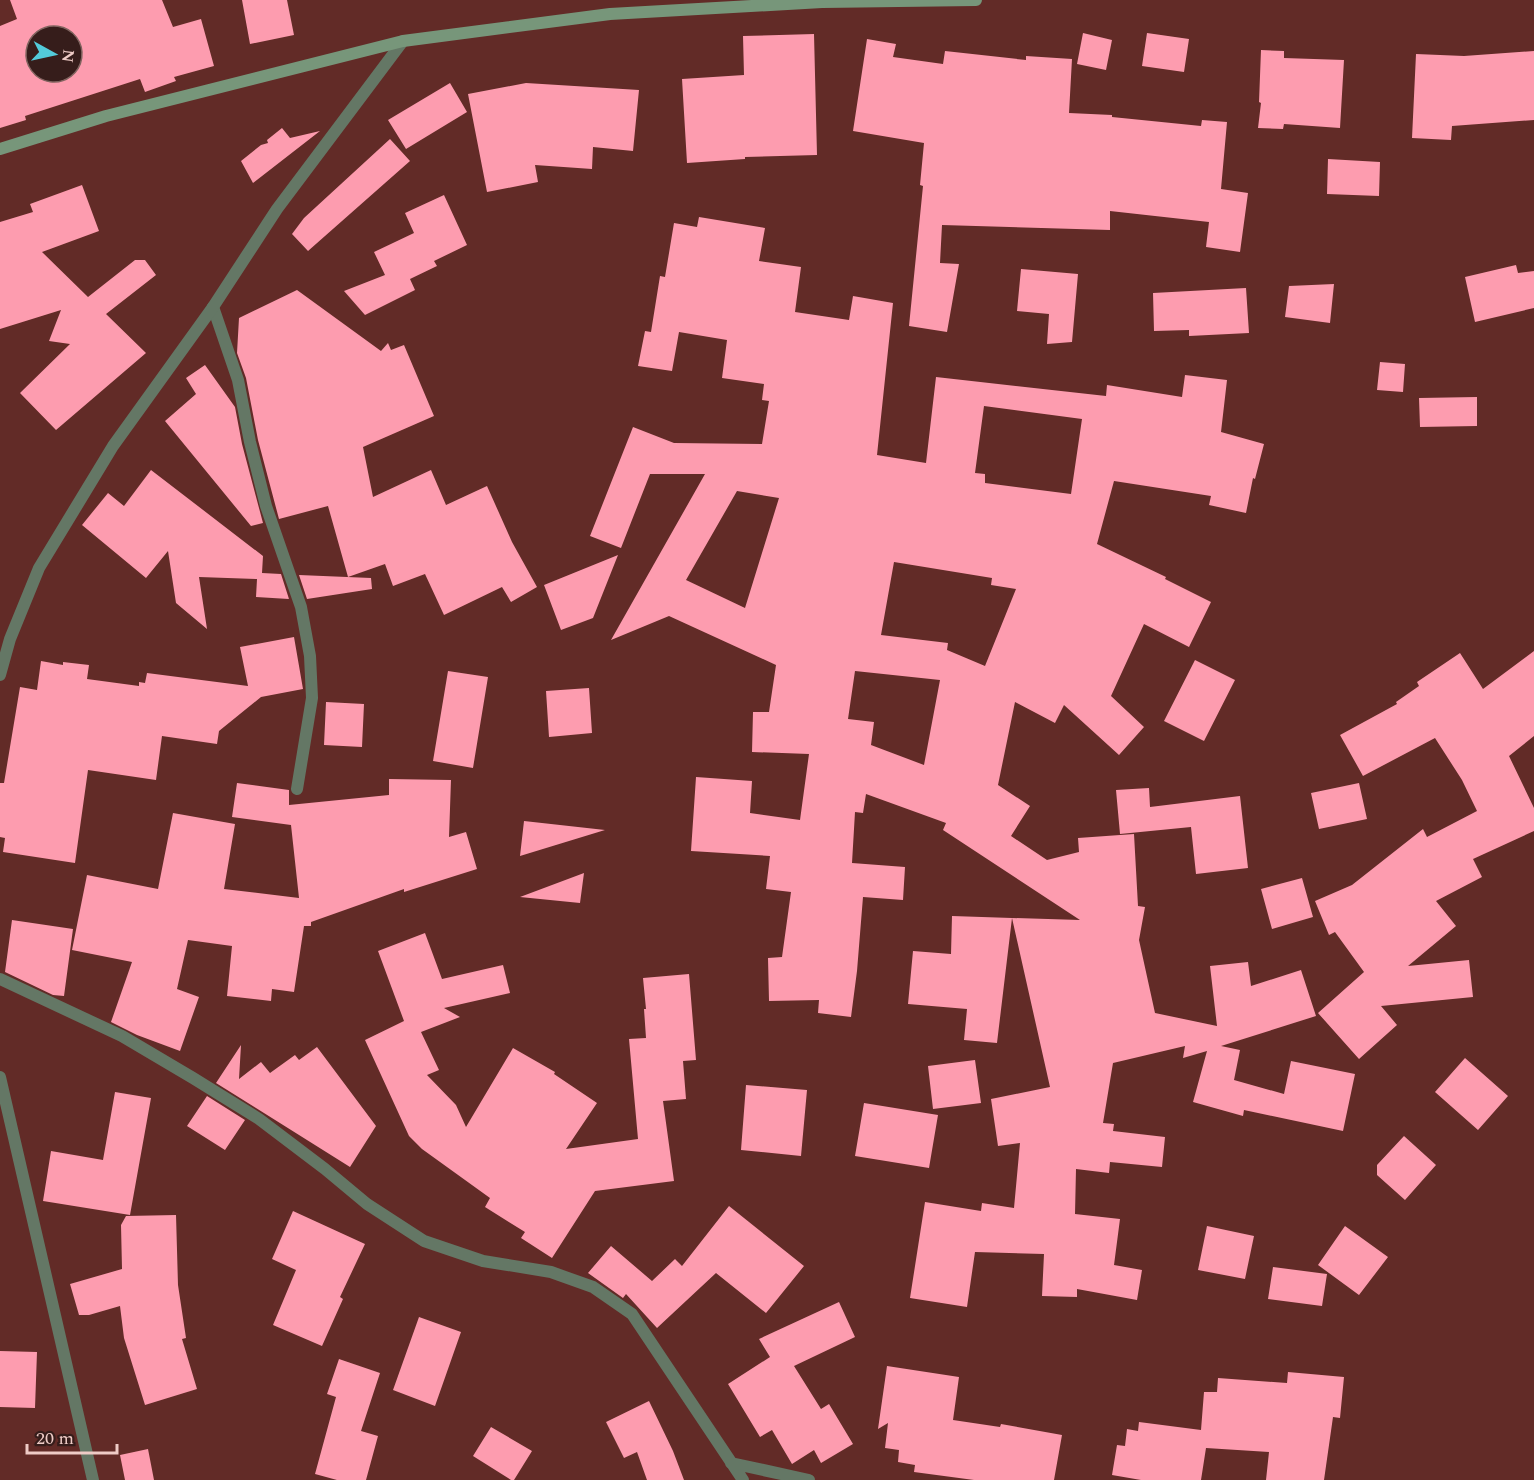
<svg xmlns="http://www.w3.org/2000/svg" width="1534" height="1480" font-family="Spectral,serif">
	<rect width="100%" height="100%" fill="#622b27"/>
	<path fill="#fd9caf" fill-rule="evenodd" d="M10 0H162L173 27 201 19 214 66 174 77 176 81 145 92 140 79 25 116 26 120 0 128V26L17 19ZM36 36H72V72H36Z
		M242 0H287L294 35 250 44Z
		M1083 33 1112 40 1106 70 1077 64Z
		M1147 33 1189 39 1184 72 1142 66Z
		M814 34 817 155 745 157V159L687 163 682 79 744 75 743 36Z
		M867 39 896 44 893 57 943 64 945 51 1026 60V56L1072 59 1069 113 1112 115V117L1201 126 1202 120 1227 122 1221 189 1248 193 1240 252 1206 247 1209 222 1110 211V230L942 225 940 263 959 264 947 332 909 326 923 186 920 185 924 143 853 131Z
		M1261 50 1284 51V58L1344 60 1340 128 1284 124 1283 129 1258 128 1261 103 1259 102Z
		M1534 51V120L1452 126 1451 140 1412 138 1416 54 1464 56Z
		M450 83 467 112 406 149 388 120Z
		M526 83 639 90 633 151 593 147 592 169 535 165 538 182 487 192 468 94Z
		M282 128 290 138 320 131 253 183 241 161 261 145 268 143 267 140Z
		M390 139 410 161 308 251 292 234 304 218Z
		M1328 159 1380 162 1379 196 1327 194Z
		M82 185 99 231 42 252 88 297 135 260H145L156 275 106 314 146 353 56 430 20 393 70 344 49 341 61 310 0 329V222L33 212 30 204Z
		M444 195 467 245 434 261 437 266 410 279 415 290 365 315 344 291 385 275 374 252 414 233 405 213Z
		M699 217 765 228 759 261 801 267 795 312 849 320 853 296 893 303 877 455 926 463 936 377 1106 396 1107 385 1182 397 1185 375 1227 380 1221 432 1264 444 1255 479 1253 478 1246 513 1209 505 1211 496 1114 481 1097 544 1166 577 1165 579 1211 602 1189 647 1144 624 1111 696 1144 727 1119 755 1064 705 1055 723 1015 702 998 785 1030 806 1011 836 1047 860 1079 852 1078 838 1134 834 1138 906 1145 907 1139 940 1155 1013 1217 1026 1210 966 1248 962 1251 986 1301 970 1316 1016 1221 1046 1240 1050 1234 1080 1284 1094 1291 1061 1355 1074 1343 1131 1244 1110 1243 1116 1193 1102 1207 1051 1183 1058 1185 1046 1113 1063 1103 1123 1114 1124 1113 1131 1165 1137 1162 1167 1110 1162 1109 1173 1076 1169 1075 1214 1120 1219 1114 1265 1142 1270 1137 1300 1077 1289V1297L1042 1296 1044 1254 975 1252 967 1307 910 1298 925 1202 981 1211 982 1203 1014 1208 1020 1143 998 1146 991 1099 1050 1087 1012 918 1080 920 943 830 946 823 866 794 863 813 855 812 852 863 905 867 903 900 863 897 857 971 851 1017 818 1013 819 1000 769 1001 768 958 782 957 791 892 766 889 770 856 691 851 696 777 752 781 750 813 800 820 809 754 752 752 753 712H769L776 665 669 616 611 640 705 474H650L621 548 590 536 633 427 674 443 762 444 769 401 762 400 764 384 722 378 727 340 679 332 672 371 638 366 645 331 651 332 660 276 665 277 674 223 697 227ZM984 406 1082 419 1071 494 985 483V474L975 473ZM737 491 779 498 745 608 686 580ZM894 562 992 578 991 585 1016 589 985 666 947 650 948 643 881 635ZM855 671 940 680 924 765 871 745 874 722 848 719Z
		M1516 265 1518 273 1534 271V308L1475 322 1465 277Z
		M1021 269 1078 274 1072 342 1047 344 1049 314 1017 311Z
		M1334 284 1330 323 1285 317 1289 286Z
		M1246 288 1249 333 1189 336V330L1154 331 1153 293Z
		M297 290 381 351 388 343 391 350 404 345 434 416 363 447 373 497 431 470 446 505 487 486 512 542 537 587 511 602 502 587 444 615 425 574 393 586 385 564 348 577 328 506 279 519 258 440 246 378 237 353 239 318Z
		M1380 362 1405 364 1403 392 1377 390Z
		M205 365 235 407 242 444 263 523 251 526 165 421 196 394 186 378Z
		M1477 397V426L1420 427 1419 398Z
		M151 470 263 556 262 573 281 574 289 599 256 597 257 579 199 577 207 629 176 603 168 551 146 578 82 525 108 493 124 506Z
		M618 555 593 618 561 630 544 585Z
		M299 575 371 578 372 589 307 599Z
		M294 637 303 689 261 697 219 731 217 744 162 736 156 780 88 770 75 863 3 852 5 838 0 837V783H4L20 687 37 690 41 661 63 665V662L89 665 87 679 139 686V682L145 683 147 673 248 686 240 647Z
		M1534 651V736L1509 756 1534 808V831L1473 859 1482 877 1436 901 1456 926 1408 966 1469 960 1473 997 1381 1006 1397 1025 1359 1059 1318 1013 1364 972 1335 932 1329 935 1315 901 1352 885 1423 829 1427 837 1477 811 1462 780 1435 738 1363 776 1340 735 1397 704 1396 702 1419 686 1417 682 1460 653 1483 689Z
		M1195 660 1235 680 1204 741 1164 721Z
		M448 671 488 677 473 768 433 761Z
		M589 688 592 733 549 737 546 691Z
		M326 702 364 704 362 747 324 745Z
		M389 779 451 780 449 837 466 832 477 869 404 892V889L311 922V926H304L294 992 272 989 271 1001 227 996 232 946 188 940 177 989 199 997 180 1051 137 1035 111 1022 132 962 72 950 87 875 158 889 173 813 235 824 224 889 299 898 291 825 232 817 237 783 289 790V805L389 795Z
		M1359 783 1367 819 1319 829 1311 793Z
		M1149 788 1150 807 1240 796 1248 868 1196 874 1191 827 1120 834 1116 790Z
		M524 821 605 830 520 856Z
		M584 873 580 903 520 897Z
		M1302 878 1313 917 1272 929 1261 889Z
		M952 916 1012 918 997 1043 964 1040 967 1009 908 1004 913 951 951 954Z
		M12 920 73 929 64 996 53 995 5 972Z
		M425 933 442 979 503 965 510 993 444 1008 460 1017 421 1032 439 1070 427 1075 456 1105 466 1127 513 1048 555 1072 554 1074 597 1103 566 1149 638 1139 629 1039 646 1038 644 1009H646L643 978 689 974 696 1060 683 1061 686 1099 663 1101 674 1181 595 1191 552 1258 521 1238 525 1232 485 1207 490 1198 422 1149 409 1136 365 1040 404 1021 378 951Z
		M241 1045 239 1079 261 1062 270 1073 295 1055 299 1060 317 1047 376 1126 350 1167 216 1083Z
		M1465 1058 1508 1096 1478 1130 1435 1092Z
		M975 1060 981 1103 933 1109 928 1066Z
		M746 1085 807 1090 801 1156 741 1150Z
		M115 1092 151 1098 130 1215 43 1201 51 1151 103 1160Z
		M207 1096 245 1120 225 1150 187 1126Z
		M864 1103 938 1115 929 1168 855 1156Z
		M1404 1136 1436 1165 1405 1200 1377 1175V1165Z
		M729 1206 804 1266 766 1313 716 1273 657 1328 626 1294 623 1298 588 1273 611 1246 652 1281 675 1259 682 1266Z
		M293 1211 365 1244 340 1297 343 1299 322 1346 273 1325 296 1270 272 1259Z
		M176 1215 178 1285 186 1338 182 1339 197 1389 145 1405 124 1338 120 1306 89 1315H79L70 1284 122 1269 121 1225 126 1216Z
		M1207 1226 1254 1236 1245 1279 1198 1270Z
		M1345 1226 1388 1257 1359 1295 1318 1265Z
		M1273 1267 1327 1274 1322 1306 1268 1299Z
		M839 1302 855 1337 794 1366 821 1409 829 1404 853 1444 821 1463 814 1450 792 1464 772 1430 760 1437 728 1384 770 1357 759 1339Z
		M419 1317 461 1332 435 1406 393 1390Z
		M0 1351 37 1352 35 1408 0 1407Z
		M339 1359 380 1373 361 1431 378 1436 366 1480H337L315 1474 336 1397 327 1394Z
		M887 1366 959 1377 953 1420 1000 1427 1001 1424 1062 1435 1054 1480H974L914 1472 915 1465 898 1462 899 1450 885 1448 888 1423 878 1429Z
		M1288 1372 1344 1377 1340 1418 1333 1417 1324 1480H1266L1269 1452 1206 1448 1201 1480H1141L1112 1475 1117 1445 1125 1446 1127 1429 1138 1431 1139 1422 1201 1430 1204 1392H1217L1218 1378 1287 1383Z
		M649 1401 673 1451 684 1480H647L637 1452 624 1458 606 1422Z
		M491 1427 532 1451 514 1480H511L473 1456Z
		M148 1449 154 1480H125L120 1455Z"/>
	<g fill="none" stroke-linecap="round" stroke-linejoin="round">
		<path stroke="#647765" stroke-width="12" d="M213 307 238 380 250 442 266 506 301 607 310 656 312 698 297 789
			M0 979 122 1036 193 1078 259 1119 325 1169 367 1204 424 1241 483 1261 551 1272 593 1287 632 1314 743 1480
			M731 1463 809 1480"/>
		<path stroke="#647765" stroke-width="12" d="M0 675 10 639 39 568 113 446 213 307 277 209 403 41
			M0 1077 93 1480"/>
		<path stroke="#77967a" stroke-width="12" d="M0 149 106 116 403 41 610 14 822 2 976 0"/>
	</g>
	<g transform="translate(54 54) rotate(98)"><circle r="28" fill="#361d1b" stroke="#80635f" stroke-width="1.5"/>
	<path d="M0-4.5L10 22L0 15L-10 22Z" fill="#53cbda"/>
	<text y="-9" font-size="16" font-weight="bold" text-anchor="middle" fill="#eecbc6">N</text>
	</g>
	<path d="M27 1444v9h90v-9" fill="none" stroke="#eecbc6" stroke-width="3"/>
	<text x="36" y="1444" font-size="18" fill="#eecbc6" stroke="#361d1b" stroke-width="4.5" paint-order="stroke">20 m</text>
</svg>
